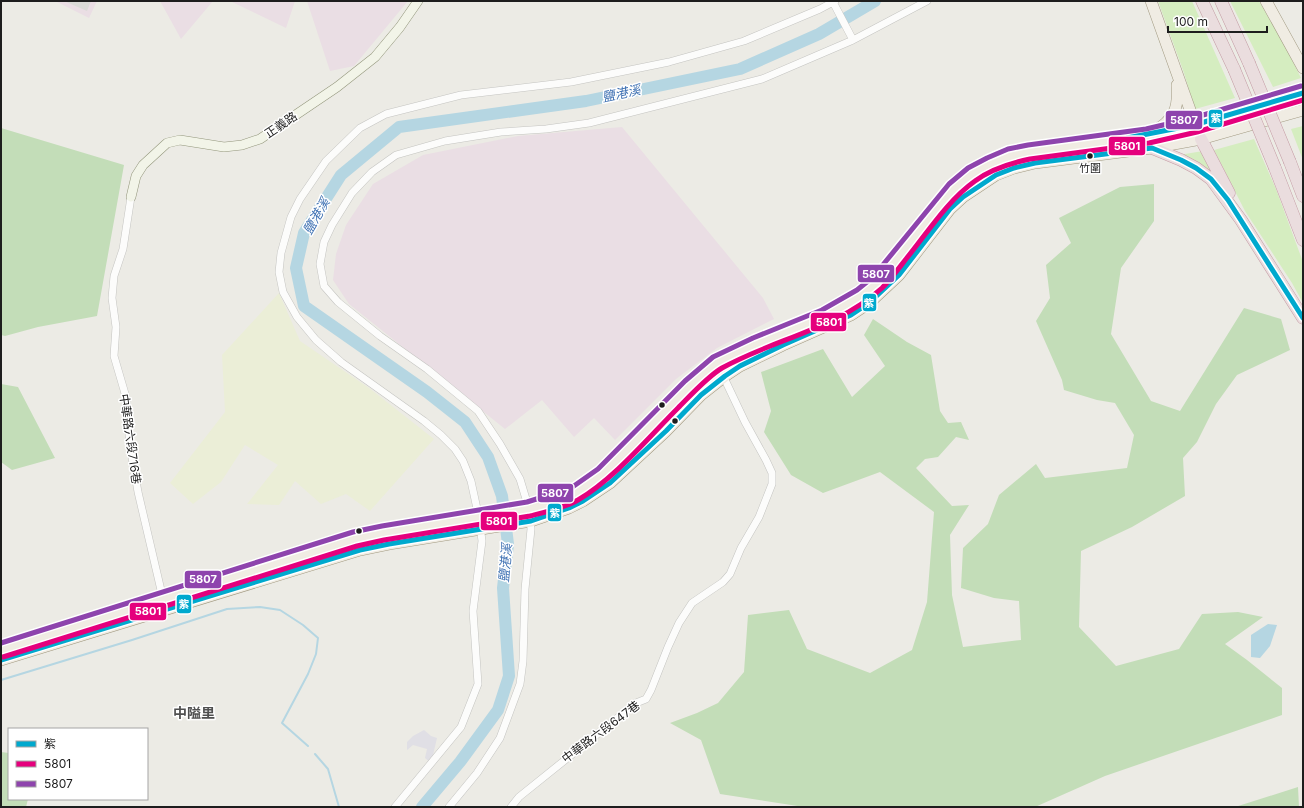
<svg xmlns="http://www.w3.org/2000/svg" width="1304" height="808" font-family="Inter,'Noto Sans TC',sans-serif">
	<rect width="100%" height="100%" fill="#ecebe5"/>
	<path fill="#eadee4" d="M55 1H97L89 18Z
		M160 1H213L181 39Z
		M230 1H295L286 28Z
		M307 1H408L354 66 330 71Z
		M622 127 763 298 774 319 717 348 676 379 615 440 594 418 574 437 542 400 505 429 349 304 333 280 336 254 346 225 373 184 423 155 518 136Z"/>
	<path fill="#ebeed7" d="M279 293 300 341 369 388 434 439 370 511 346 494 321 504 295 481 279 505 247 504 278 465 245 445 221 482 193 504 170 483 225 412 222 355Z"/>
	<path fill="#d5edc0" d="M1158 1H1192L1235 98 1195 109 1184 73Z
		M1230 1H1259L1285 46 1301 78 1273 87Z
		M1303 126V160L1291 129Z
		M1254 139 1276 189 1303 262V303L1292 283 1245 211 1214 150Z
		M1203 151 1219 185 1179 155Z"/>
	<path fill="#c3ddb8" d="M1 128 124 165 97 316 38 327 5 336 1 335Z
		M1154 184V221L1121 268 1111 334 1151 401 1180 411 1244 308 1281 319 1290 350 1237 375 1216 404 1197 442 1183 458 1185 496 1132 527 1081 551 1079 627 1116 666 1179 649 1202 614 1238 612 1263 617 1225 644 1247 660 1282 688V715L1105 776 1035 807H804L720 794 701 740 670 723 697 713 718 703 744 672 748 615 789 610 807 649 870 673 912 650 927 602 934 512 880 472 823 493 791 475 764 432 771 411 761 372 823 349 852 397 885 366 864 335 873 319 907 342 931 355 940 411 948 423 961 422 969 440 956 437 938 457 925 459 916 468 952 506 969 505 950 535 952 595 963 647 1021 640 1019 601 994 598 961 588 963 548 988 524 999 495 1036 464 1045 478 1127 468 1134 435 1115 403 1097 400 1064 390 1062 380 1036 321 1050 298 1046 265 1071 243 1059 218 1120 187Z
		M1 384 18 387 55 458 12 470 1 462Z
		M1 752 9 753V799H28L26 807H1Z
		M1298 787 1299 807H1235Z"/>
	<path fill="#dadad7" d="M64 1H91L87 11Z"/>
	<path fill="#e0dfe5" d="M424 730 431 736 437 738 433 755 436 757 431 763 425 758 427 749 413 745 407 750V742L413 736Z"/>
	<path fill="#b5d6e2" d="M1268 624 1277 625 1270 646 1260 658 1251 657V635Z"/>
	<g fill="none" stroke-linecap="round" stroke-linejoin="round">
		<path stroke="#b5d6e2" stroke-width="2" d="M1 680 132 640 227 609 260 607 280 610 303 625 318 638 316 654 308 674 282 723 308 746
			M315 754 328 769 339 807"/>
		<path stroke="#b5d6e2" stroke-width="12" d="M422 807 460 762 498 710 509 676 503 588 508 544 502 496 488 457 465 422 427 392 304 306 296 268 304 233 341 175 399 127 586 101 740 69 819 34 875 1"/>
		<g stroke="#c4c4c1" stroke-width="8">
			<path id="street" d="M833 2 853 40
				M131 197 123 249 114 276 112 298 116 327 114 356 126 397 130 446 138 492 164 603
				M395 807 461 727 478 684 473 611 482 541 479 518 471 481 463 461 455 449 441 435 424 421 341 362 316 340 297 317 283 292 279 272 281 253 291 217 300 199 326 161 360 128 386 114 461 95 571 82 669 62 744 41 820 9 835 1
				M449 807 477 773 500 738 520 684 523 661 525 589 531 529 529 509 520 479 500 444 478 411 427 369 380 336 338 302 324 286 320 264 324 242 332 225 352 193 372 172 396 155 445 141 501 132 546 129 589 123 762 79 853 40 927 1
				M511 807 519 797 636 703 646 699 651 690 668 647 679 623 692 603 723 582 730 574 741 548 759 517 772 484V473L766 460 745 422 717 363"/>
		</g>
		<g stroke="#93967c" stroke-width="10">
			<path id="secondary" d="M131 197 136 176 143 165 167 143 180 140 224 147 242 145 260 139 337 87 375 57 400 27 418 1"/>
		</g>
		<g stroke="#a29a82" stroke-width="12">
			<path id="primary" d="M1151 1 1198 132
				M1266 1 1303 68
				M1153 132C1174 120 1179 109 1177 85
				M1 650 355 539 383 533 529 509 547 504 574 494 603 474 690 386 717 363 756 344 825 316 861 296 878 282 889 269 942 203 954 189 972 174 990 164 1010 156 1029 152 1147 136 1195 125 1303 93
				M1 660 360 550 389 544 531 521 569 508 583 501 610 483 666 431 701 395 725 376 740 366 783 345 851 315 869 303 899 275 950 209 963 197 996 175 1014 168 1035 163 1152 148 1201 139 1303 110"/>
		</g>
		<g stroke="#c49ba4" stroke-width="13">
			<path id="highway" d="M1202 1 1234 69
				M1221 1 1249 63
				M1201 139 1229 193
				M1152 148 1181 160 1196 168 1211 179 1241 220 1303 318
				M1290 162 1303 196
				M1275 168 1303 240"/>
		</g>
		<use href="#street" stroke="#fcfcfb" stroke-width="7"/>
		<use href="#secondary" stroke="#f2f4e8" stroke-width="9"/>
		<use href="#primary" stroke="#f0ece3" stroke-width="11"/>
		<use href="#highway" stroke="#eaddde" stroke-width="12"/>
		<g stroke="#c49ba4" stroke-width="13" stroke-linecap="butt">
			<path id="highway-bridge" d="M1249 63 1290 162
				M1234 69 1275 168"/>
		</g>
		<use href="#highway-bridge" stroke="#eaddde" stroke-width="12"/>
		<g stroke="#fff" stroke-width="8">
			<path id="bus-1" d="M1127 138 1194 125 1303 93
				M1 660 360 550 389 544 531 521 569 508 583 501 610 483 666 431 701 395 725 376 740 366 783 345 851 315 869 303 899 275 950 209 963 197 996 175 1014 168 1035 163 1152 148 1181 160 1196 168 1211 179 1228 200 1303 318"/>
		</g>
		<g stroke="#fff" stroke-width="8">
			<path id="bus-2" d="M3 657 357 546 384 540 530 516C546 512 564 508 578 500 614 479 648 438 678 408 690 396 707 377 722 368 774 339 837 329 882 288 891 279 899 268 906 259 928 232 947 201 975 181 991 169 1011 163 1030 159L1149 143 1197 132 1303 100"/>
		</g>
		<g stroke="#fff" stroke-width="8">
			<path id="bus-3" d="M1 643 353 532 382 526 527 502 571 488 598 469 685 381 713 357 753 338 822 310 857 290 873 277 949 184 968 168 987 158 1008 149 1028 145 1146 129 1193 118 1301 86"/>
		</g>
		<use href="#bus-1" stroke="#00a9ce" stroke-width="5"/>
		<use href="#bus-2" stroke="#e5007d" stroke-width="5"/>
		<use href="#bus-3" stroke="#8e44ad" stroke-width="5"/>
	</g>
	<g fill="#1d1d1d" stroke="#fff" stroke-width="1.5">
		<circle cx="1090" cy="156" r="3.5"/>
		<circle cx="662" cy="405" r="3.5"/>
		<circle cx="675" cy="421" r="3.5"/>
		<circle cx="359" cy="531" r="3.5"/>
	</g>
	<g text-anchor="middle" stroke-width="3" stroke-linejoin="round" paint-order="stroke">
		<g font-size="11" fill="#1d1d1d" stroke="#fff">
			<text x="1090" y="172">竹圍</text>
		</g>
		<g font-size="12" fill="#1d1d1d" stroke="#fff">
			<text transform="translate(281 125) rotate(-34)" y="4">正義路</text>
			<text transform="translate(130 439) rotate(82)" y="4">中華路六段716巷</text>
			<text transform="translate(601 732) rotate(-37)" y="4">中華路六段647巷</text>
		</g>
		<g font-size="13" font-style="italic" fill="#4173b4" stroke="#fff">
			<text transform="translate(621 93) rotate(-12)" y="5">鹽港溪</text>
			<text transform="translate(316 216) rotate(-60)" y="5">鹽港溪</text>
			<text transform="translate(505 563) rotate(-85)" y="5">鹽港溪</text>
		</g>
		<g font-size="14" font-weight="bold" fill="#505050" stroke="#fff">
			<text x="194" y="718">中隘里</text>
		</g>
	</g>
	<g stroke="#fff" stroke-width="1.5">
		<rect x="1208" y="109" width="15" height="19" rx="4" fill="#00a9ce"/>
		<rect x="1165" y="110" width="38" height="20" rx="4" fill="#8e44ad"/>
		<rect x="1108" y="136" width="38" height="20" rx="4" fill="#e5007d"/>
		<rect x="857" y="264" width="38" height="19" rx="4" fill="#8e44ad"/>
		<rect x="862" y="293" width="15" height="19" rx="4" fill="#00a9ce"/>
		<rect x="810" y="312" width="37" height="20" rx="4" fill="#e5007d"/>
		<rect x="537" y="483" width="37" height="20" rx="4" fill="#8e44ad"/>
		<rect x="547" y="503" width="15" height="19" rx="4" fill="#00a9ce"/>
		<rect x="480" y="511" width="38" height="20" rx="4" fill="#e5007d"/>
		<rect x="184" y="570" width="38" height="19" rx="4" fill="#8e44ad"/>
		<rect x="176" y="594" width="16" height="20" rx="4" fill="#00a9ce"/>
		<rect x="129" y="602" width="38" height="19" rx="4" fill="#e5007d"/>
	</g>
	<g font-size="11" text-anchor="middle" font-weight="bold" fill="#fff">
		<text x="1216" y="122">紫</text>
		<text x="1184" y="124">5807</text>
		<text x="1127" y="150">5801</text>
		<text x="876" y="278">5807</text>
		<text x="869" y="307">紫</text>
		<text x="829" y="326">5801</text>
		<text x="555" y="497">5807</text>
		<text x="555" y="517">紫</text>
		<text x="499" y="525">5801</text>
		<text x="203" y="583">5807</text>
		<text x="184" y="608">紫</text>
		<text x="148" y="615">5801</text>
	</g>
	<rect width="1304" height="808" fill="none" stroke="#1d1d1d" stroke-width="4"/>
	<rect x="8" y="728" width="140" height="72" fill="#ffffff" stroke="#a5a5a5"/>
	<rect x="16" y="741" width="20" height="6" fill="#00a9ce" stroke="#a5a5a5"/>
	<text x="44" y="748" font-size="12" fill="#1d1d1d">紫</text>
	<rect x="16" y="761" width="20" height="6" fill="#e5007d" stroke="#a5a5a5"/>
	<text x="44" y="768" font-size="12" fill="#1d1d1d">5801</text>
	<rect x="16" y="781" width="20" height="6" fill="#8e44ad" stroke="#a5a5a5"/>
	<text x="44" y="788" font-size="12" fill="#1d1d1d">5807</text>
	<path d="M1168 26v6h99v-6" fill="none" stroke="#1d1d1d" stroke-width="2"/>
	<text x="1174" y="26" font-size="12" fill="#1d1d1d" stroke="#ffffff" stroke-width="3" paint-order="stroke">100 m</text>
</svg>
